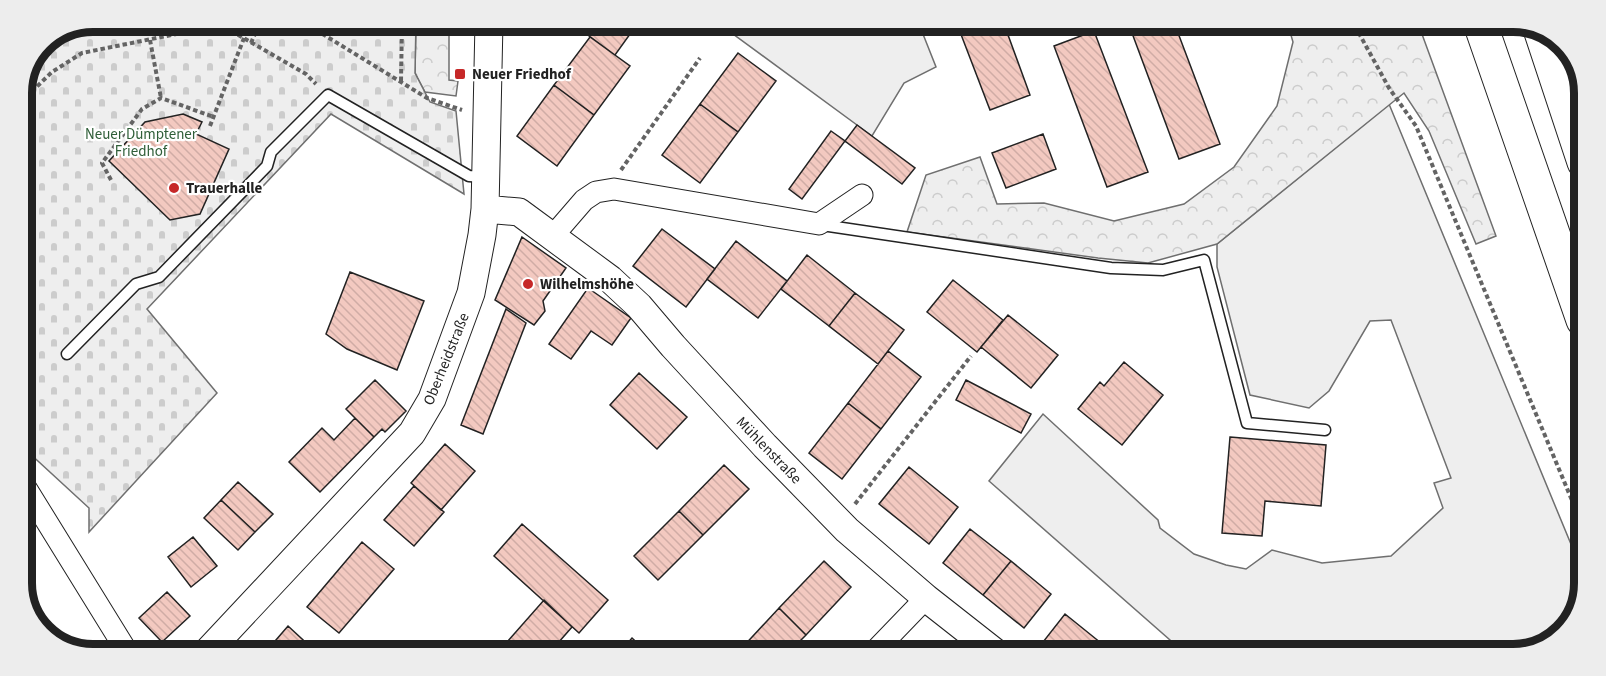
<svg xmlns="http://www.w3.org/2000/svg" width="1606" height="676" font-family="'Source Sans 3',sans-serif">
	<defs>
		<pattern id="forest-crowns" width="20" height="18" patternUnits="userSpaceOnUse" patternTransform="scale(1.5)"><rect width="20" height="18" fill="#eee"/><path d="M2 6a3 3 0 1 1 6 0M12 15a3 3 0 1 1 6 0" fill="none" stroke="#ccc"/></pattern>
		<pattern id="cemetery-stones" width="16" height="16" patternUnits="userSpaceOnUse" patternTransform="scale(1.5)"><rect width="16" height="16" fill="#eee"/><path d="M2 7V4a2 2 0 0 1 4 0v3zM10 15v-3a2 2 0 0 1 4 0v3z" fill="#ccc"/></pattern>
		<pattern id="building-back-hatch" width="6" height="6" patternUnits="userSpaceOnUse" patternTransform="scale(1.5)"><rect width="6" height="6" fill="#f3c9c0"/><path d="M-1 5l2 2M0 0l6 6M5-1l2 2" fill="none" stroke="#d0aca5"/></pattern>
	</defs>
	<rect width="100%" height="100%" fill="#fff"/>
	<path fill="#eee" stroke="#6f6f6f" stroke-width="1.5" d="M718 23 919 24 936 67 904 83 872 136Z
		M1389 104 1580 566V610L1553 643 1514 655H1470L1468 649 1443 655 1186 654 989 481 1043 414 1158 520 1160 528 1194 554 1226 565 1246 569 1272 550 1322 563 1391 556 1443 508 1434 483 1451 478 1391 320 1370 321 1329 391 1309 408 1250 395 1217 267V244Z"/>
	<path fill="url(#forest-crowns)" stroke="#6f6f6f" stroke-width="1.5" d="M416 22H449V80L458 81 456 96 425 92 415 73Z
		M1288 25 1419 26 1496 236 1476 244 1429 131 1404 93 1217 244 1148 263 1098 258 907 232 926 175 980 157 997 204 1044 203 1114 221 1184 204 1234 167 1277 106 1293 42Z"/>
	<path fill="url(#cemetery-stones)" stroke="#6f6f6f" stroke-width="1.5" d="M93 21 416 22 415 73 430 102 456 111 464 194 331 114 147 309 217 393 89 532V508L26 450 21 442V88L41 44 44 41Z"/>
	<path fill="url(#building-back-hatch)" stroke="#222" stroke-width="1.5" d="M580 23H638L615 55 577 27Z
		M957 24H1004L1030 95 990 110Z
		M1129 25H1175L1220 144 1179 159Z
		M1094 31 1148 172 1107 187 1054 46Z
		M590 37 630 66 594 115 554 85Z
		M738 53 776 81 738 132 700 104Z
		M554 85 594 115 557 166 517 136Z
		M700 104 738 132 700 183 662 155Z
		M183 114 202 122 196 134 229 149 200 214 170 220 109 161 145 122Z
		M857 125 915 168 902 184 845 141Z
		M831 131 845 141 802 199 789 189Z
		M1043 134 1056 169 1006 188 992 153Z
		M662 229 715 269 686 307 633 266Z
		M522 237 566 268 543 301 545 311 534 325 495 300Z
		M736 241 787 281 758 318 707 279Z
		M807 255 855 293 829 326 781 289Z
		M350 272 424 301 397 370 347 349 326 334Z
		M953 280 1003 320 977 352 927 312Z
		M588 288 631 318 612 345 591 331 571 359 549 344Z
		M855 293 904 330 878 364 829 326Z
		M506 309 526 323 483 434 461 425Z
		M1008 315 1058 355 1031 388 981 347Z
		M888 351 921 377 881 429 848 403Z
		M1124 362 1163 395 1122 445 1078 409 1100 382 1104 386Z
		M639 373 687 417 657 449 610 405Z
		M375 380 406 411 385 432 382 429 374 437 346 409Z
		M966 380 1031 414 1021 433 956 400Z
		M848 403 881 429 842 479 809 453Z
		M355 418 374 437 320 492 289 462 322 428 334 440Z
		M1230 437 1326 445 1321 506 1265 501 1262 536 1222 533Z
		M445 444 475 471 441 510 411 483Z
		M724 465 749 489 703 535 679 511Z
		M909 467 958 507 929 544 879 504Z
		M238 482 273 514 255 532 221 500Z
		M414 486 444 512 414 546 384 520Z
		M221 500 255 532 238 550 204 518Z
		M679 511 703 535 658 580 634 556Z
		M522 524 608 600 579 633 494 556Z
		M970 529 1011 561 983 595 943 563Z
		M193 537 217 566 191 587 168 557Z
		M362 542 394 569 339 633 307 607Z
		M824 561 851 587 806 635 779 608Z
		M1011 561 1051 594 1024 628 983 595Z
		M167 592 190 616 162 642 139 618Z
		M544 600 572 627 551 651H499Z
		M779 608 806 635 789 652H742L740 650Z
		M1065 614 1101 643 1092 653H1058L1043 642Z
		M288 626 315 651 288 650 276 640Z
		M632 638 647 652H620Z
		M276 640 288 650H266Z
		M924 642 936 653H915Z"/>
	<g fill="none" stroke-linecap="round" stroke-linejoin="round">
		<g stroke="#222" stroke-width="13">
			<path id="service" d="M822 225 1111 268 1163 270 1204 260 1247 423 1325 430
				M67 354 136 284 159 277 267 166 271 152 328 95 469 176 485 177"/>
		</g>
		<g stroke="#222" stroke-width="23">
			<path id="minor" d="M552 237 584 200 596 192 614 189 819 224 862 195
				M21 480 126 650
				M873 653 926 598"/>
		</g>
		<g stroke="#222" stroke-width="29">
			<path id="tertiary" d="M485 209 519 212 610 279 639 306 673 346 765 446 847 530 926 598 996 653
				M209 650 412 433 432 399 471 293 482 235 485 209 489 22"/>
		</g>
		<g stroke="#222" stroke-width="35">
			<path id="motorway" d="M1481 26 1583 320
				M1539 26 1584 162"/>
		</g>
		<path stroke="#646464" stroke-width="4" stroke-dasharray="4.5 3" stroke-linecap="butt" d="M303 22 427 98 462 110
			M1355 26 1389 88 1416 126 1581 522
			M199 30 201 21
			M150 40 161 98
			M251 43 260 22
			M401 81 402 22
			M21 102 52 72 82 53 221 25 306 74 316 84
			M210 126 244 38
			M621 170 700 58
			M111 180 102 163 142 109 161 98 214 117
			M21 309 24 317
			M855 504 971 356"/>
		<use href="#service" stroke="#fff" stroke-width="10"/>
		<use href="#minor" stroke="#fff" stroke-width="21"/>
		<use href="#tertiary" stroke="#fff" stroke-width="27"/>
		<use href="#motorway" stroke="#fff" stroke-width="33"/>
	</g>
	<g fill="#c62828" stroke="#fff" stroke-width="2">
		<rect x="454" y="68" width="12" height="12" rx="3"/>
		<circle cx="174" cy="188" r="6"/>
		<circle cx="528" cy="284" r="6"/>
	</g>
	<g text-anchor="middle" stroke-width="4.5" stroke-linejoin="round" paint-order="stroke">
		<g font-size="15" font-weight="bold" fill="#222" stroke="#fff" text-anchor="start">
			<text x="472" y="79">Neuer Friedhof</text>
			<text x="186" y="193">Trauerhalle</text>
			<text x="540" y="289">Wilhelmshöhe</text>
		</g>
		<g font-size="15" fill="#2f5e38" stroke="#fff">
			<text x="141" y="139">Neuer Dümptener<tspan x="141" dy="17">Friedhof</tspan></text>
		</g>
		<g font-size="15" fill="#222" stroke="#fff">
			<text transform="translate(446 359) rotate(-68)" y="5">Oberheidstraße</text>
			<text transform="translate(769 450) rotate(46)" y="5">Mühlenstraße</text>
		</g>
	</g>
	<path d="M0 0H1606V676H0ZM93 32H1513A61 61 0 0 1 1574 93V583A61 61 0 0 1 1513 644H93A61 61 0 0 1 32 583V93A61 61 0 0 1 93 32Z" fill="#ededed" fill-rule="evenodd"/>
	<path fill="none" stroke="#222" stroke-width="8" d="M93 32H1513A61 61 0 0 1 1574 93V583A61 61 0 0 1 1513 644H93A61 61 0 0 1 32 583V93A61 61 0 0 1 93 32Z"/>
</svg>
